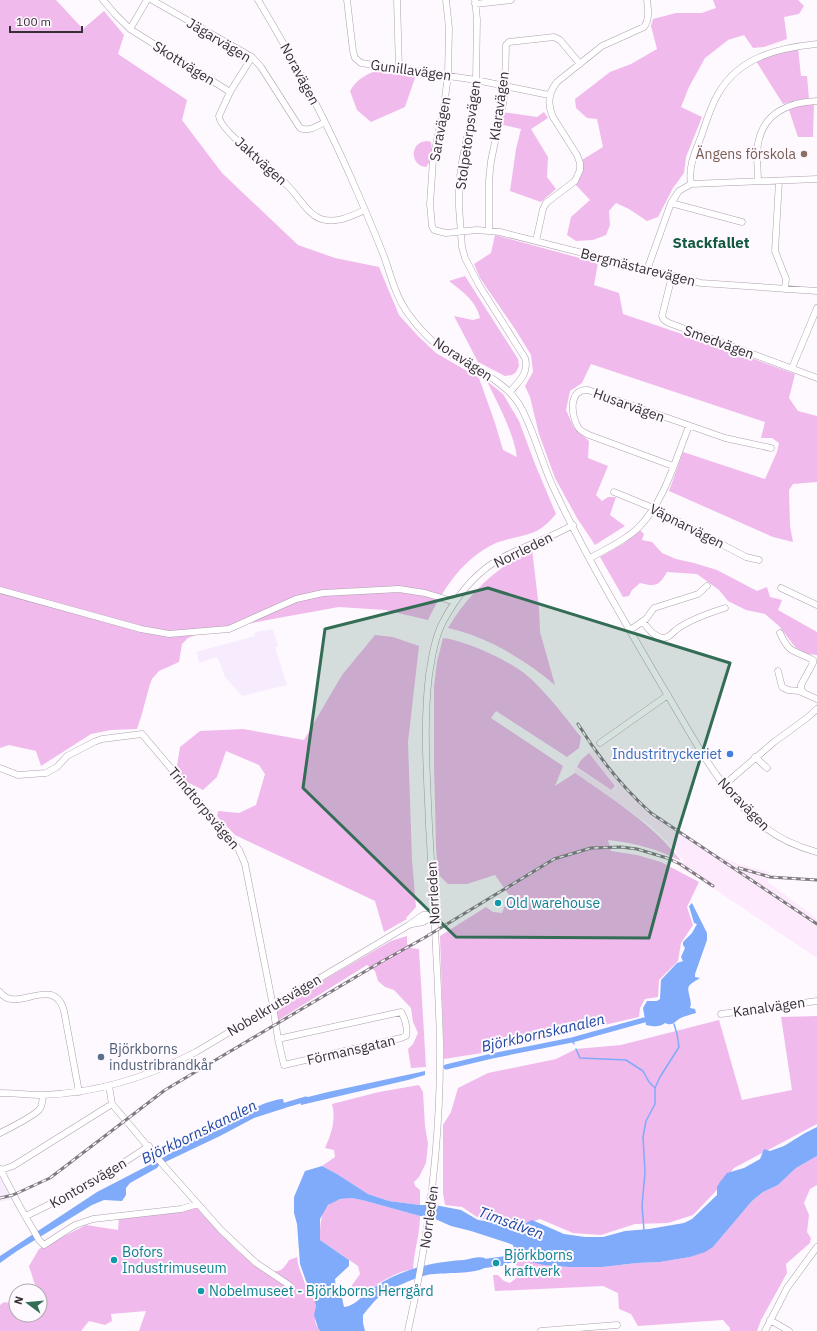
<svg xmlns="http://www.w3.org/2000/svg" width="817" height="1331" font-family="'IBM Plex Sans',sans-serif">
	<rect width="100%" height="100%" fill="#fef9fe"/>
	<path fill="#feeafd" d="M594 749 613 773 638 800 657 815 717 855 738 864 769 872 768 882 817 919V958L701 880 679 868 683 860 667 841 651 826 574 772 577 768 611 791 617 787 589 752Z"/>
	<path fill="#f7ecfd" d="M273 629 278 646 275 647 287 685 242 696 225 677 218 658 216 657 199 663 196 652 255 636V632Z
		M0 1174 12 1199 0 1202Z"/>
	<path fill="#f0baec" d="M0 0H56L83 29 104 11 124 35 118 54 187 100 182 120 222 173 298 245 335 258 379 267 399 315 418 336 436 353 479 378 495 423 503 450 517 457C513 430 498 405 487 381L503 394 519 421 535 464 556 514C551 520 546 525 540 529 527 537 510 537 496 543 463 558 443 589 428 620L385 610 339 607 278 618 200 633 188 638 182 644 179 662 159 671 152 679 150 684 141 717 137 729 111 730 91 734 41 766 36 751 9 745 0 748Z
		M713 0H798L804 6 799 14 784 17 787 39 764 47 753 48 744 35 728 40 705 58 689 87 681 107 702 117 686 157 684 173 673 188 658 217 647 221 629 209 616 203 609 211 610 225 606 235 593 240 576 241 567 235 571 217 590 200 575 184 582 160 603 147 597 119 587 118 576 108 575 99 610 72 631 64 657 49 651 26 653 19 676 13H702L707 11 716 8Z
		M798 48 801 76H807L809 99 797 100 783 104 756 61 772 54Z
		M381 70 416 75 405 107 371 122 357 110 350 91C357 79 367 73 381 70Z
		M814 104 813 137H798L788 107Z
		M502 112 537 117 544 112 548 118 531 129 548 157 547 177 556 189 541 202 510 191 516 149 521 129 499 124Z
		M427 141 431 142C433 149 431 162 426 167 410 166 409 142 427 141Z
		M495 235 598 263 594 285 619 293 623 314 735 352 795 374 789 398 798 411 817 416V482L793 484 789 490 790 526 793 542 773 537 669 491 683 452 765 479 777 452 779 443 772 438H761L765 422 591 364 582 383 570 391 566 410 574 428 589 441 588 458 608 466 596 495 602 501 608 497H616L610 515 625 526 595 545 577 518 555 478 539 434 530 397 525 386 533 372 531 355 517 332 480 278 474 264 491 253Z
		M465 276 518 359 519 366 516 372 512 375 505 376 478 362 454 316 473 320 480 318C476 301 463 292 449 281Z
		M640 530 644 534 642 540 652 542 662 553 676 559 694 563 717 570 757 591 767 587 770 597 782 600 778 610 817 632V655L808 654 796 648 779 626 765 614 746 610 728 601 719 590 697 574 667 572C659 586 656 587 640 583L632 590 629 596 623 597 600 557 623 544Z
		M532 549 539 608 540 632 555 685C524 659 488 637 448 628 468 594 497 567 532 549Z
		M375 635 393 637 419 646 408 742 412 860 416 907 406 918 407 919 384 932 375 901 235 835 217 816 218 811 239 813 256 805 265 774 259 765 226 751 217 777 203 790 183 780 177 774V766L180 747 200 731 243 729 304 740 342 675Z
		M443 638C467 641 505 659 524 673 544 689 565 717 581 737L579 748 567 757 496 711 491 718 563 766 555 786 575 773C612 799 653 824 681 861 657 849 635 843 608 840L611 851 637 855 661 862 699 882 687 907 693 925 681 943 678 961 659 980 658 997 645 999 640 1008 639 1017 482 1053 444 1059 440 936 486 907 493 912 502 913 509 895 495 875 467 884H448L438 874 436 847 435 802 434 769V687L437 662Z
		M589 753 615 786 611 790 577 767 581 760Z
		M407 936V944L411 948 419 949 426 1067 411 1068 408 1049 413 1044 418 1033 413 1022 411 1008 394 990 385 987 378 981 375 971 367 965 277 1021 275 1008 391 941Z
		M817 1016V1124L734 1168 715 1192 693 1215 668 1223 635 1224 601 1235 573 1233 540 1219 526 1224 480 1219 462 1207 445 1205 443 1193V1125L451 1112 458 1088 488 1073 556 1059 576 1049 621 1045 719 1020 742 1100 792 1090 781 1017Z
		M419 1085 423 1092 425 1126 428 1144 426 1163 419 1177 414 1182 415 1186 420 1190V1205L389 1201 368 1194 337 1174 322 1166 335 1157 334 1150 325 1148C332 1133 336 1119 332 1104L379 1092Z
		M817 1156V1185L810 1189 804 1203 809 1215 807 1232 811 1238 810 1243 786 1264 787 1273 761 1320 757 1331H730V1328L723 1320 638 1326 631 1314 619 1309 618 1293 603 1286 495 1291 493 1275H498L504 1281 510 1283 520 1275V1268L514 1263 520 1257 524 1256 531 1262 569 1267H602L637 1263 660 1262 690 1257 713 1247 752 1201 763 1192 778 1185 796 1168Z
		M351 1198 362 1200 420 1216C420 1234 414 1251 413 1269 395 1272 376 1284 362 1296L350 1288 360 1274 358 1266 320 1240C320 1215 322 1199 351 1198Z
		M196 1207C218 1231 241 1257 268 1275 280 1267 279 1276 289 1260L297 1257 298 1264 307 1290 312 1291C313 1296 316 1302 316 1307 315 1316 313 1323 320 1331H139L146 1311 111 1314 112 1321 105 1325 89 1321 81 1331H0V1305L4 1302 16 1304V1315H40V1291H37L29 1266 39 1249 86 1225 118 1230 119 1218Z"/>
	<path fill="#80aafa" d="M692 903 707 933V940L695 974V977L700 978C697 980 691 983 689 986 686 991 693 1001 690 1008L695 1009 696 1013C691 1014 687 1016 683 1017 675 1020 674 1027 665 1023 659 1028 652 1026 646 1025L643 1008 647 1001H657L660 999 661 980 677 963 683 961 681 957 685 948 683 945V942L692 933 697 924 694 923 689 906Z
		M425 1071V1075L408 1080 301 1105 300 1099 328 1092Z
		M283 1099 285 1108 254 1118 220 1136 159 1165 157 1168 130 1183 126 1188V1195L122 1201 104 1200 92 1205 17 1251 0 1263V1256L97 1192 153 1163 156 1162 194 1138 200 1137C220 1126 262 1100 283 1099Z
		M817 1127V1156L796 1168 778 1185 763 1192 752 1201 713 1247 705 1252 690 1257 660 1262 637 1263 602 1267H569L544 1265 531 1262 523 1256 520 1257 514 1263H504V1259L509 1256V1254L515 1252 513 1245 508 1243 471 1231 451 1226 433 1218 420 1216 362 1200 351 1198 340 1199 328 1205 320 1219V1240L349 1260V1266L335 1279 336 1291 342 1298 344 1307C356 1306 362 1295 371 1289 400 1270 429 1262 464 1260 471 1259 478 1256 485 1258L487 1266C479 1275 440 1272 427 1275 413 1279 390 1288 379 1297 373 1302 368 1309 363 1315V1323L365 1331H320L318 1328 314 1315 316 1306 312 1291 306 1281 300 1264 297 1224 294 1213V1197L305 1171 322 1166 337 1174 368 1194 389 1201 420 1205H435L461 1210 478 1220 492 1222 516 1226 524 1224 532 1220 564 1234 585 1237H603L625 1231 649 1229 684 1223 692 1219 717 1195V1187L720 1182 727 1173 744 1168 760 1159 764 1149 770 1151 784 1146 805 1133Z"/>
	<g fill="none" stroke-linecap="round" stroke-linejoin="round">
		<path stroke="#80aafa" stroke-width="1.5" d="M572 1040 574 1044
			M576 1049 580 1058 626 1060 643 1071 649 1082 655 1088
			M644 1230 642 1206 645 1172 643 1137 646 1121 655 1104V1088L660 1077 679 1047 677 1034 674 1024"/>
		<path stroke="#80aafa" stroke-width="5" d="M446 1067 492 1056 572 1040 644 1020
			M279 1107 306 1099"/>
		<path stroke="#80aafa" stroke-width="9" d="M473 1265 503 1261 515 1255"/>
		<g stroke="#ada0ac" stroke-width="7">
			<path id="minor" d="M103 0 115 14 130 29 230 92
				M152 0 252 57 261 67 300 128C309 132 317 126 325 122
				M258 0C296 63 330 128 359 196 368 217 377 238 385 259 391 277 396 296 407 312 419 329 434 345 452 355 475 370 504 380 519 404 535 431 541 463 555 491 587 559 626 624 664 689 692 735 716 785 757 821 775 837 794 846 817 852
				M347 0 353 51 355 58 361 63 476 80 549 95
				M397 0 399 69
				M446 0 449 28 448 75 444 106 433 160 430 204 432 226 434 230 446 233 477 230 500 232 701 283 817 291
				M475 0 477 19 476 80 474 103 462 162 459 184V207L462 247 465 258 479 285 525 358C529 373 520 380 510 392
				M475 4 511 0
				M130 29 147 0
				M252 57 230 92 219 116C219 128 255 156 265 164 272 171 280 177 287 185 298 195 307 214 321 219 336 224 352 216 365 210
				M758 181C758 169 756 157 758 144 763 113 789 102 817 101
				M779 181 775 251 786 279 785 289
				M691 184C688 167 695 152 701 137 706 122 710 108 718 94 739 57 778 48 817 44
				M671 203 742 222
				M489 230V180L491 161 503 104 505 86 506 45 509 42 554 37 560 40 580 64
				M536 241 543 209 546 203 575 181 580 170V163L577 155 553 117C547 104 548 93 557 82L602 46 644 27C650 19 648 9 647 0
				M647 270 671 203 679 191 691 184 817 179
				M672 276 662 316 664 320 669 323 817 378
				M792 368 817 308
				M673 466 589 435C585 433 580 431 578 427 571 416 568 388 588 390L725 438 771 448
				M614 492 653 508 746 557 759 560
				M590 558C606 549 623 542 637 529 664 503 675 461 689 426
				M781 588 817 605
				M0 590 141 629 169 634 229 629 296 599 323 593 399 589 425 593 455 602
				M643 622C648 628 653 636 662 638 668 639 673 632 677 629 691 619 709 613 725 608
				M630 630 646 619 654 608 698 594 707 586
				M780 633C790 655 793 649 813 660V663L801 685V689L804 693
				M778 671 782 687 788 690 799 691 817 699
				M600 743 668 695
				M755 757 767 768
				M0 768 18 775 46 773 57 767 67 756 94 742 102 739 142 734 234 843 239 850 245 864 273 1006 278 1039 284 1065 401 1038 406 1036C408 1029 405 1018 401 1012L278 1039
				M724 785 774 742 807 718 817 709
				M412 924 423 922 434 915
				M0 992C15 1015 54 973 64 1011L79 1092
				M721 1014 817 1001
				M109 1086 112 1104 165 1167 221 1230 256 1263 289 1285
				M0 1093C14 1093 29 1095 43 1095 97 1093 148 1077 196 1052L409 925 423 915H434
				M0 1133C10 1128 32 1117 39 1110 43 1106 42 1100 43 1095
				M0 1169 20 1207 39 1240 44 1245 64 1232 75 1225 93 1219 181 1209 198 1204
				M1 1170 13 1166 112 1104
				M26 1216 91 1184 149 1146
				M770 1320 789 1331
				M408 1331C429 1235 441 1140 440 1042 438 969 433 897 429 825 427 775 423 725 429 675 432 656 435 636 444 620 456 598 472 577 493 563 518 547 547 540 573 525
				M541 1331 617 1325
				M765 1331 787 1288 817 1247"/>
		</g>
		<use href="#minor" stroke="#fff" stroke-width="6"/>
		<g stroke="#7f7a7f" stroke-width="3">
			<path id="rail" d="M578 724C599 758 621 786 651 813L817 924
				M739 868 770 877 817 880
				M0 1198 13 1195 50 1178 165 1090 381 962 424 938 554 859 591 848 621 847 637 849 667 858 680 864 713 886"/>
		</g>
		<use href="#rail" stroke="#fef9fe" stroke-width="1.5" stroke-dasharray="4.5" stroke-linecap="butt"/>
	</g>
	<path fill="#346d55" fill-opacity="0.2" stroke="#346d55" stroke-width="3" stroke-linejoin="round" d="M488 588 730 663 677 834 649 938 456 937 303 788 325 629Z"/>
	<circle fill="#8d6e63" stroke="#fef9fe" stroke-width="1.5" cx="804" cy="154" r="4"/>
	<circle fill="#3f7fe0" stroke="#fef9fe" stroke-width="1.5" cx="730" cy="754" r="4"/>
	<g fill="#0f9aa8" stroke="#fef9fe" stroke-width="1.5">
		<circle cx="498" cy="903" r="4"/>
		<circle cx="114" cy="1260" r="4"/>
		<circle cx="496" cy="1263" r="4"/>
		<circle cx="201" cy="1291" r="4"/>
	</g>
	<circle fill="#5c6f8a" stroke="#fef9fe" stroke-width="1.5" cx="101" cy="1057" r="4"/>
	<g text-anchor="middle" stroke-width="4" stroke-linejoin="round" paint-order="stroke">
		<g font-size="14" fill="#353035" stroke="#fef9fe">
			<text transform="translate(219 40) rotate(31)" y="5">Jägarvägen</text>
			<text transform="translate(184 63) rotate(32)" y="5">Skottvägen</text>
			<text transform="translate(411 70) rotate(8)" y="5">Gunillavägen</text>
			<text transform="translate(300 74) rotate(62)" y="5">Noravägen</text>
			<text transform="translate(499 106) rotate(-82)" y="5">Klaravägen</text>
			<text transform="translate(440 129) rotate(-80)" y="5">Saravägen</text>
			<text transform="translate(468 135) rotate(-82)" y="5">Stolpetorpsvägen</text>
			<text transform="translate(261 161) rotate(42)" y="5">Jaktvägen</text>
			<text transform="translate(638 267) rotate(14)" y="5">Bergmästarevägen</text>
			<text transform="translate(719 342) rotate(20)" y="5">Smedvägen</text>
			<text transform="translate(463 359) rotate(33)" y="5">Noravägen</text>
			<text transform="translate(629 405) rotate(20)" y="5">Husarvägen</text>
			<text transform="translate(687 526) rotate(27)" y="5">Väpnarvägen</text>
			<text transform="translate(523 550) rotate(-26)" y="5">Norrleden</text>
			<text transform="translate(744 804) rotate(46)" y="5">Noravägen</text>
			<text transform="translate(204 808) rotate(50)" y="5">Trindtorpsvägen</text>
			<text transform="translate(433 893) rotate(-93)" y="5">Norrleden</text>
			<text transform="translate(274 1005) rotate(-31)" y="5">Nobelkrutsvägen</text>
			<text transform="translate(769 1007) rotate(-8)" y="5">Kanalvägen</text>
			<text transform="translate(351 1050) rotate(-13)" y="5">Förmansgatan</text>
			<text transform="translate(88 1183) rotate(-30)" y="5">Kontorsvägen</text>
			<text transform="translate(429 1217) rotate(-82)" y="5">Norrleden</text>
		</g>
		<g font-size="14" fill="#785e54" stroke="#fef9fe" text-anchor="end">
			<text x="796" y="159">Ängens förskola</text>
		</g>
		<g font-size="14" fill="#366cbe" stroke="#fef9fe" text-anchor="end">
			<text x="722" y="759">Industritryckeriet</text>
		</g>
		<g font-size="14" fill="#0d838f" stroke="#fef9fe" text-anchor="start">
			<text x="506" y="908">Old warehouse</text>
			<text x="122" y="1257">Bofors<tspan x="122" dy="16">Industrimuseum</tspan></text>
			<text x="504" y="1260">Björkborns<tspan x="504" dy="16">kraftverk</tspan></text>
			<text x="209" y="1296">Nobelmuseet - Björkborns Herrgård</text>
		</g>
		<g font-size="14" fill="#4e5e75" stroke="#fef9fe" text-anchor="start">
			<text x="109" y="1054">Björkborns<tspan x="109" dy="16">industribrandkår</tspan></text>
		</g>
		<g font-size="15" font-weight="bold" fill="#135940" stroke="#fef9fe">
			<text x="711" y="248">Stackfallet</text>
		</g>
		<g font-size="15" font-style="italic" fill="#1d47a2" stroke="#fef9fe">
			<text transform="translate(543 1033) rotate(-13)" y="5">Björkbornskanalen</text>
			<text transform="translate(199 1132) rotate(-26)" y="5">Björkbornskanalen</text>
			<text transform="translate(511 1223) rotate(20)" y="5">Timsälven</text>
		</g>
	</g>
	<g transform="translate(28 1303) rotate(286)"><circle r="19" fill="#fef9fe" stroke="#aea9ae"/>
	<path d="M0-3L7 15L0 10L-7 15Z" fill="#346d55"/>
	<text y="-6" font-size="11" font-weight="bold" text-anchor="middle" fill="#353035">N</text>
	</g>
	<path d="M10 26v6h72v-6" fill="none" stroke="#353035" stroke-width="2"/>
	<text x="16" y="26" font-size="12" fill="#353035" stroke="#fef9fe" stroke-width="3" paint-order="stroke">100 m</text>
</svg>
